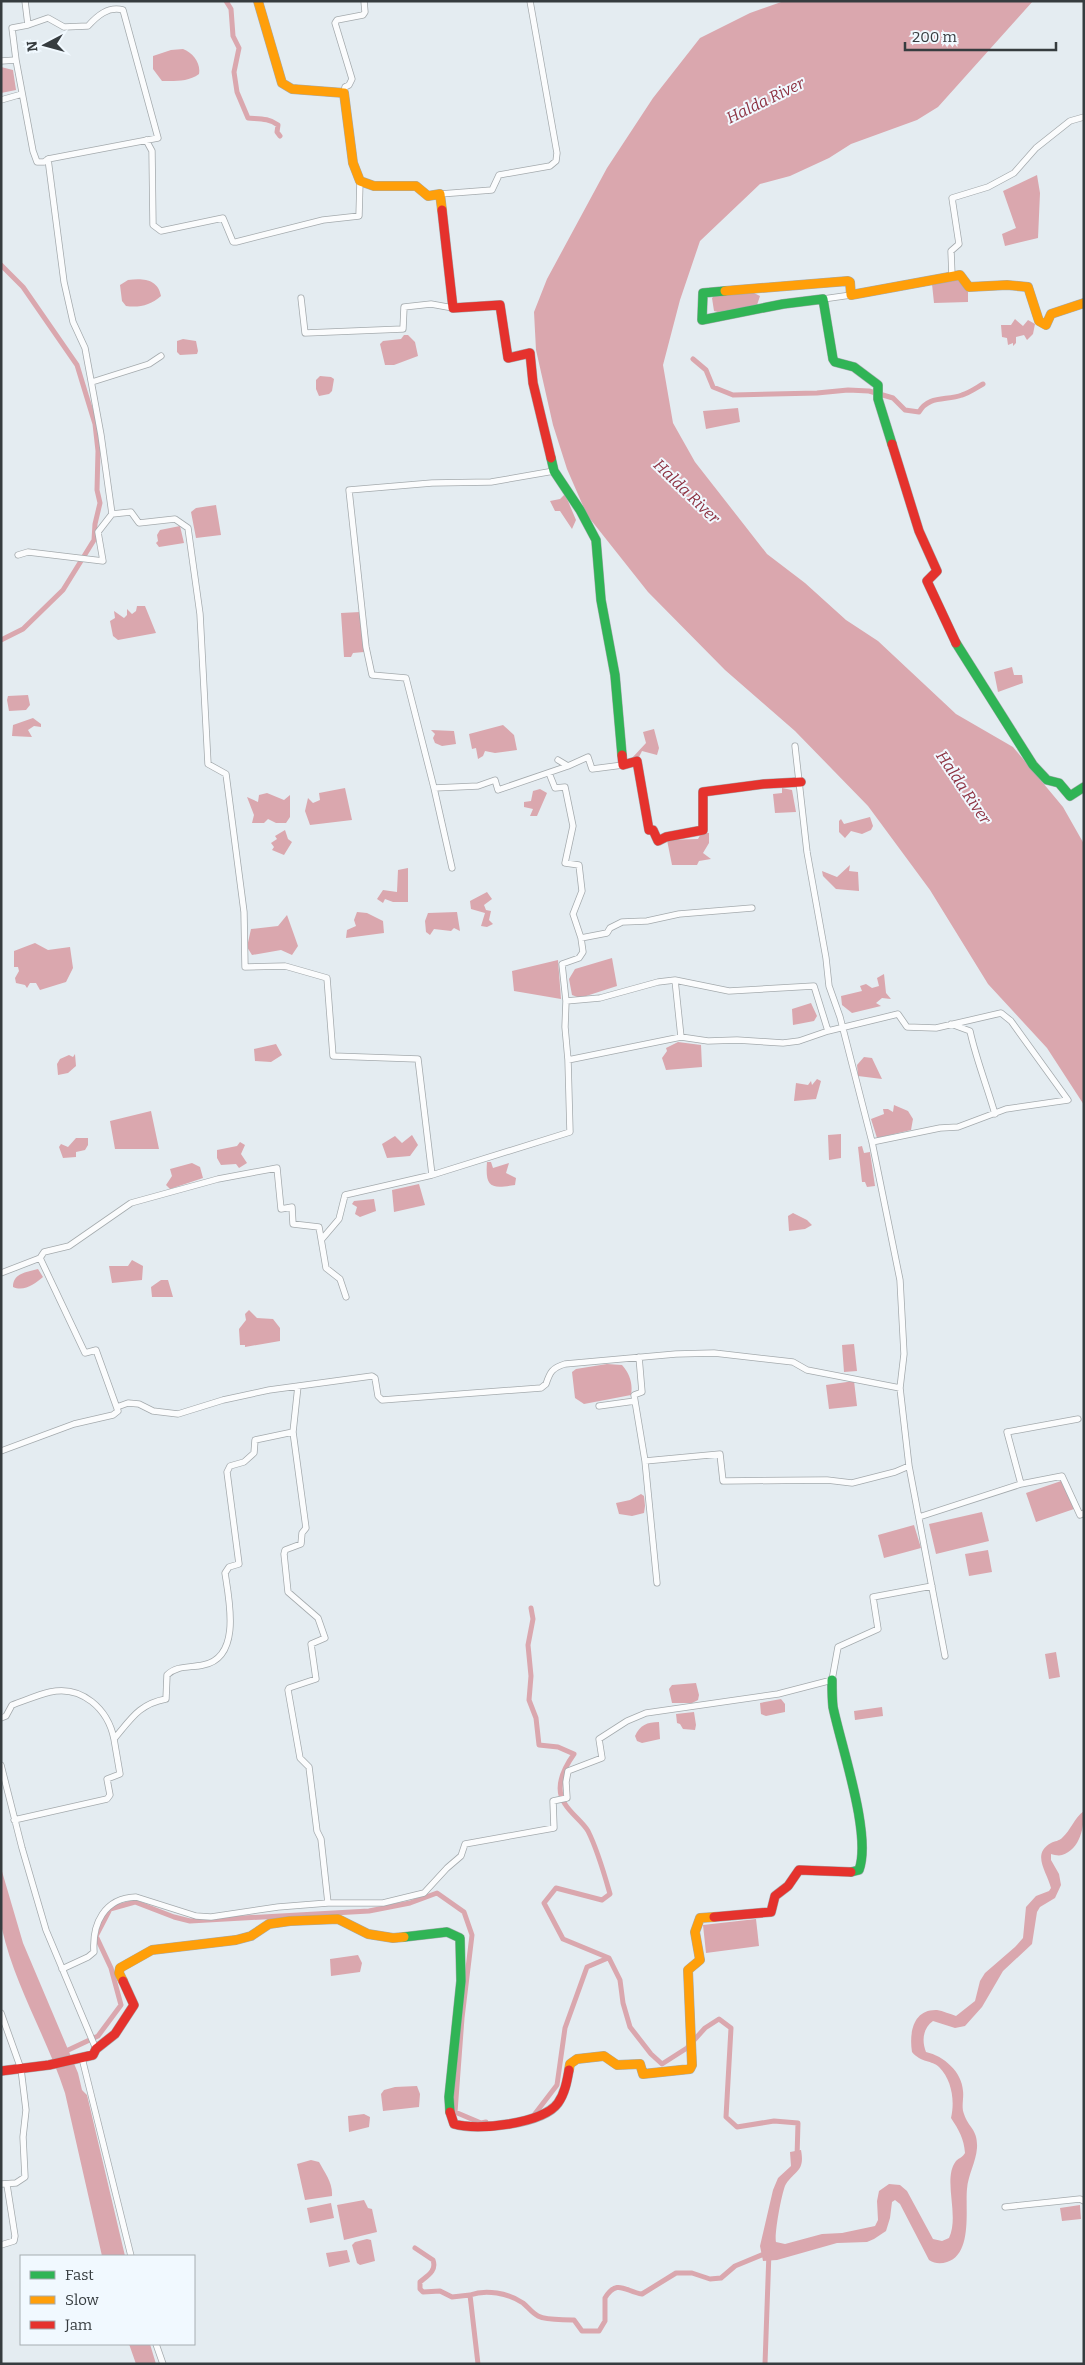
<svg xmlns="http://www.w3.org/2000/svg" width="1085" height="2365" font-family="Bitter,serif">
	<rect width="100%" height="100%" fill="#e4ecf1"/>
	<path fill="#daa7ae" d="M784 1H1033L938 107 917 120 851 144 829 158 790 176 760 184 700 241 680 300 663 365 673 423 695 462 767 554 805 583 846 620 878 641 956 714 1013 747 1063 807 1084 844V1105L1047 1048 988 984 930 890 868 806 795 731 725 670 648 592 587 515 567 469 553 425 536 350 534 312 547 279 607 168 653 98 700 38 750 13Z
		M183 49C193 53 201 63 199 74 188 82 175 81 162 81L153 69V56L171 50Z
		M1 67 13 70 16 90 1 93Z
		M1037 175 1040 193 1038 238 1005 246 1002 234 1016 228 1003 191Z
		M957 279 968 292V302L934 303 932 284Z
		M128 280C143 278 158 279 161 296 151 305 139 308 126 306L122 301 120 285Z
		M752 292 760 296 757 305 718 312 714 311 712 298 715 295Z
		M1015 319 1023 326 1028 320 1035 324 1033 334 1027 340 1024 335 1016 337V343L1013 346V343L1008 345 1007 338 1002 337 1001 325H1011Z
		M404 335H408L415 342 418 356 394 365H385L380 344 383 341 401 339Z
		M183 339 196 341 198 351 197 354 180 355 177 352V341Z
		M320 376 331 377 334 379 332 391 329 394 319 396 316 389V380Z
		M738 408 740 422 706 429 703 411Z
		M565 494 576 520 572 529 560 511H555L550 501 560 499Z
		M216 505 221 535 196 538 191 512 196 508Z
		M180 526 184 543 159 547 156 543 158 541 157 535 160 530Z
		M137 606H145L156 633 118 640 113 636 110 621 115 618 114 611 124 618 127 615V609L132 614 136 611Z
		M360 612 364 652 353 653 351 657H344L341 613Z
		M1012 667 1014 675H1022L1023 683 998 692 994 672Z
		M28 695 30 705 26 710 9 711 7 700 8 696Z
		M33 718 41 724V727L34 726 28 730 32 737 12 736 13 725Z
		M503 725 514 735 517 750 495 753 485 751 483 756 478 759 476 748 472 749 469 734Z
		M654 729 659 748 657 755 642 751 638 759 632 758 646 743 643 732Z
		M431 730 454 731 456 744 442 746 435 743 433 738 435 734Z
		M345 788 352 820 310 825 305 811 308 798 313 803 320 800 319 793Z
		M782 788 792 790 796 812 775 813 773 794 782 793Z
		M540 789 547 793 537 816H530L533 809 524 807V802L531 801 533 791Z
		M267 793 284 800 290 795V817L286 823H276L268 819 264 823H252L254 815 247 797 258 802 259 795Z
		M870 817 873 826 871 830 862 834 851 831 845 838 839 832V821L841 819 844 824Z
		M285 830 288 839 292 842 284 855 272 850 274 847 271 843 277 839 275 836Z
		M702 832 709 833V843L703 853 711 859 699 861 697 865H672L667 840 698 839Z
		M850 865 849 871 858 872 859 891 836 889 823 876 822 871 837 877Z
		M408 868V902H393L385 899 383 903 377 899 383 890 397 892 398 870Z
		M487 892 492 899 484 905 486 910 491 911 489 920 493 924 487 927 481 926 485 913 471 909 470 901Z
		M357 912 367 913 383 921 384 933 346 938 347 930 356 926 354 920Z
		M457 912 460 931 454 928 451 931 434 929 430 935 426 932 425 921 428 913Z
		M287 915 298 946 292 955 281 950 252 955 247 947 251 929 278 926Z
		M35 943 48 950 70 947 73 968 66 982 40 990 36 983H30L27 988 25 985 16 983 15 978 19 971 18 967H14V951Z
		M612 958 617 986 580 998 572 995 569 979 575 969Z
		M558 960 561 999 514 991 512 971Z
		M884 974 886 993 891 999 882 998 876 1003 881 1006 852 1013 842 1005 841 996 862 991 860 986 866 984 872 988 879 986 877 978Z
		M811 1003 817 1016 814 1021 793 1025 792 1009Z
		M678 1042 701 1045 702 1067 666 1070 662 1058 667 1051 666 1048Z
		M276 1044 282 1055 271 1062 255 1061 254 1049Z
		M75 1054 76 1066 68 1073 58 1075 57 1064 60 1059 69 1055 73 1057Z
		M864 1057 872 1058 882 1079 858 1076 857 1065Z
		M817 1079 821 1081 816 1099 794 1101 796 1083 808 1085 811 1081 812 1085Z
		M894 1105 908 1111 913 1119 911 1130 877 1138 871 1119 884 1114 883 1109H888L893 1112Z
		M151 1111 159 1149H115L110 1121Z
		M841 1134V1158L829 1160 828 1135Z
		M412 1135 418 1145 410 1156 387 1158 382 1144 395 1136 402 1143Z
		M76 1138H88V1145L85 1150 76 1152V1157L63 1158 59 1147 61 1144 68 1147Z
		M240 1142 245 1145 241 1154 247 1163 239 1168 236 1164 221 1165 217 1158V1150L237 1146Z
		M862 1146 864 1153 870 1152 875 1186 867 1187 865 1182H862L858 1147Z
		M487 1162H491L493 1168 509 1163 506 1173 516 1178 515 1185C491 1189 485 1188 487 1162Z
		M192 1163 200 1167 203 1178 170 1189 166 1185 172 1176 170 1169Z
		M419 1184 425 1205 394 1212 392 1190Z
		M374 1199 376 1211 360 1217 355 1214 357 1207 352 1204 354 1201Z
		M793 1213 807 1220 812 1225 805 1229 789 1231 788 1216Z
		M132 1260 143 1266 142 1280 112 1283 109 1266H128Z
		M38 1269 43 1277C35 1284 24 1292 13 1287 13 1273 27 1272 38 1269Z
		M161 1280H168L173 1297H152L151 1287Z
		M249 1310 257 1318 273 1319 280 1328V1341L245 1347V1345H240L239 1329 246 1320 245 1314Z
		M854 1344 857 1371 844 1372 842 1345Z
		M607 1364 622 1365C630 1374 633 1384 631 1395L584 1404 575 1398 572 1372 576 1369Z
		M854 1381 857 1406 829 1409 826 1385Z
		M1064 1480 1074 1509 1036 1522 1026 1493Z
		M641 1494 644 1496 645 1506 644 1513 632 1516 619 1514 616 1503 630 1500Z
		M982 1512 989 1541 936 1554 929 1524Z
		M914 1525 921 1548 884 1558 878 1535Z
		M988 1550 992 1572 969 1576 965 1554Z
		M1056 1652 1060 1677 1049 1679 1045 1654Z
		M696 1683 699 1695 698 1700 692 1703H672L669 1689 672 1685Z
		M781 1699 785 1704V1712L766 1716 761 1714 760 1703Z
		M882 1707 883 1716 855 1720 854 1711Z
		M694 1712 696 1725 695 1730 683 1729 680 1724 677 1723 676 1714Z
		M659 1722 660 1739 642 1743 637 1741 635 1736C640 1725 647 1722 659 1722Z
		M1084 1811C1084 1826 1081 1849 1062 1855 1059 1856 1054 1855 1051 1854V1860L1059 1874 1061 1885 1055 1898 1040 1907 1037 1912 1032 1944 1003 1971 982 2007 965 2026 955 2028 933 2021C922 2029 922 2042 926 2052 944 2056 962 2072 963 2091 964 2098 961 2107 964 2114 969 2129 978 2129 977 2148 976 2162 968 2175 967 2189 965 2208 973 2254 947 2262 941 2264 935 2264 929 2260L900 2204 895 2200 892 2202 890 2218 886 2231 874 2239 867 2242 837 2243 777 2260 763 2261 760 2246 773 2190 778 2178 791 2166 790 2152 801 2150C805 2171 796 2170 786 2184 782 2190 774 2235 776 2242L785 2244 822 2234 842 2233 875 2226 878 2220 877 2201 879 2191 889 2184 900 2185 907 2191 933 2239 942 2241 949 2238C960 2215 942 2179 956 2161 959 2158 963 2157 965 2153 964 2139 959 2130 951 2118 955 2101 952 2080 939 2067 932 2060 921 2063 912 2052 909 2033 913 2009 937 2010 943 2011 950 2014 956 2016L975 2001 980 1981 985 1973 1015 1947 1023 1938 1026 1907 1036 1896 1049 1891 1051 1888C1047 1872 1031 1854 1051 1843 1055 1841 1059 1841 1062 1838 1071 1830 1074 1818 1084 1811Z
		M1 1868 23 1943 78 2073 82 2090 87 2095 125 2256H102L65 2093C47 2038 15 1986 2 1929 0 1910 1 1887 1 1868Z
		M756 1919 759 1946 706 1953 703 1925Z
		M358 1955 362 1963 360 1972 331 1976 330 1959Z
		M417 2086 420 2094 419 2107 383 2111 381 2094 384 2090 395 2087Z
		M364 2114 370 2117 369 2127 349 2132 348 2116Z
		M311 2160 319 2162C325 2173 333 2183 332 2196L305 2200 297 2164Z
		M364 2200 368 2208 372 2209 377 2232 344 2240 337 2205Z
		M331 2203 334 2218 310 2223 307 2208Z
		M1080 2205 1081 2219 1062 2221 1060 2208Z
		M367 2239 371 2240 375 2261 360 2265 357 2263 352 2245 355 2242Z
		M347 2250 350 2262 329 2267 326 2253Z
		M129 2344H150L156 2364H136Z"/>
	<g fill="none" stroke-linecap="round" stroke-linejoin="round">
		<path stroke="#daa7ae" stroke-width="5" d="M226 1 231 9 233 36 239 48 234 72 237 92 248 118C259 119 269 118 278 125L277 132 280 136
			M1 265 23 287 77 365 95 424 98 451 97 490 100 503 95 524 94 540 63 590 23 629 1 640
			M693 359 706 370 713 387 733 395 817 393 848 390 869 391 893 398 905 410 919 412C929 395 946 401 962 395 969 393 976 388 983 384
			M531 1608 533 1619 528 1645 531 1676 529 1700 536 1718 539 1745 558 1747 574 1754C564 1768 554 1788 565 1804 571 1814 582 1821 588 1831 598 1851 604 1873 610 1894L602 1900 556 1888 544 1903 563 1939 609 1958 620 1980 623 2003 630 2027 651 2054 662 2064 687 2048 705 2028 719 2019 731 2028 726 2117 737 2127 774 2121 798 2123 797 2157
			M64 2052 98 2036 121 2005 111 1968 96 1936 110 1909 135 1902 174 1917 190 1921 369 1911 410 1903 437 1893 464 1912 472 1935 462 2018 455 2112 481 2123 486 2122
			M534 2115 557 2085 565 2028 587 1967 608 1958
			M415 2248 433 2260C437 2271 427 2276 420 2282V2289L423 2292 440 2291 452 2297 470 2295
			M478 2364 470 2295C486 2289 508 2293 523 2303 528 2307 532 2313 538 2316 548 2321 562 2319 574 2320L582 2331H599L605 2321V2298C617 2278 626 2292 642 2294L676 2273H692L710 2279 721 2278 735 2266 769 2252 765 2364"/>
		<g stroke="#a4aaad" stroke-width="7">
			<path id="street" d="M28 25 48 18 64 27 88 26C97 16 108 6 123 10L158 138 48 159
				M16 60 12 28 28 25 25 1
				M1 61 16 60 33 151 37 162H44L48 159 64 282 73 322 85 348 101 435 112 514 98 532 103 561 28 552 18 555
				M344 93 345 87 349 85 352 79 335 23 337 20 363 15 365 12 364 1
				M1 100 22 94
				M146 140 152 151 153 225 161 231 223 218 233 242H236L323 220 359 216 360 181
				M440 194 492 190 499 175 550 166 556 161 557 153 530 1
				M952 276 951 251 959 244 952 198 988 187 1014 173 1036 148 1070 121 1084 117
				M301 298 305 333 403 329 404 307 431 304 453 308
				M823 299 851 295
				M92 382 149 364 161 356
				M112 514 131 512 139 523 175 519 188 528 200 614 208 764 226 774 244 912 245 967 285 966 327 978 333 1056 418 1059 432 1175
				M795 746 807 852 826 958 829 986 840 1017 872 1142 900 1280 904 1354 900 1388 909 1466 945 1656
				M558 760 568 766 588 757 592 769 623 765
				M549 773 555 788 565 787 573 826 565 863 579 865 582 891 573 914 581 938 583 952 579 958 562 964 566 1001
				M434 788 406 678 372 675 366 647 349 490 432 483 491 482 554 471
				M452 868 434 788 478 786 495 780 498 790 568 766
				M581 938 607 933 610 928 622 922 647 921 679 914 752 908
				M675 980 729 991 814 986 828 1031
				M951 1024 970 1031C976 1059 987 1086 995 1114
				M568 1060 565 1027 566 1001 600 998 658 982 675 980 681 1037
				M322 1239 339 1219 345 1195 432 1175 570 1132 568 1060 681 1037 708 1041 737 1040 783 1043 799 1041 828 1031 898 1014 907 1027 936 1028 1001 1013 1011 1021 1068 1100 1006 1109 958 1127 940 1128 872 1142
				M40 1258 44 1252 69 1246 131 1203 218 1179 277 1168 281 1209 292 1207 293 1224 319 1227 326 1268 340 1279 346 1297
				M1 1273 40 1258 85 1353 96 1350 118 1411 113 1415 74 1424 1 1451
				M639 1357 642 1392 634 1395 645 1461
				M298 1386 293 1432 306 1528 302 1533 301 1544 285 1550 284 1554 288 1592 318 1618 325 1638 311 1644 316 1679 289 1688 288 1690 300 1758 309 1767 317 1831 321 1839 328 1903
				M599 1406 635 1401
				M117 1407 128 1403 139 1404 153 1411 178 1414 223 1400 269 1390 372 1376 375 1378 378 1396 382 1400 541 1388 546 1384C550 1372 552 1368 565 1364L676 1354 714 1353 793 1362 807 1370 900 1388
				M1021 1484 1007 1432 1078 1419
				M919 1517 1021 1484 1062 1476 1080 1515 1084 1513
				M657 1583 645 1461 720 1454 723 1481 827 1480 852 1483 895 1472 909 1466
				M1 1718 6 1716 12 1705C24 1701 37 1695 50 1692 82 1685 108 1709 114 1739 131 1719 139 1704 166 1699L167 1675C177 1665 190 1668 203 1665 242 1658 229 1599 225 1573L229 1567 239 1564 227 1472 230 1466 244 1462 254 1453 255 1440 293 1432
				M1 1765 22 1848 46 1930 96 2049
				M14 1820 107 1799 110 1795 107 1779 120 1774 114 1739
				M62 1969 88 1957 94 1952C92 1924 104 1898 136 1897L196 1916 211 1917 278 1907 328 1903H383L424 1893 447 1868 461 1856 465 1844 554 1828 553 1801 567 1798 566 1782 568 1771 602 1758 599 1739 627 1721 646 1713 778 1694 832 1680 838 1647 878 1629 873 1597 932 1586
				M1 2013 21 2069 26 2110 23 2137 25 2177 16 2183 1 2184
				M82 2058 131 2256
				M1005 2207 1080 2199 1084 2201
				M1 2245 14 2241 15 2236 7 2185
				M156 2344 163 2364"/>
		</g>
		<g stroke="#a4aaad" stroke-width="10">
			<path id="fast" d="M725 291 703 293 702 320 783 304 823 299 833 359 835 362 854 367 878 385V399L892 444
				M551 458 554 471 580 510 596 540 601 600 615 675 622 755
				M956 643 1033 765 1047 780 1059 783 1070 796 1084 787
				M832 1680C832 1689 832 1698 833 1707 841 1746 872 1835 859 1870L851 1872
				M404 1937 447 1932 460 1938 461 1981 449 2097 450 2112"/>
		</g>
		<g stroke="#a4aaad" stroke-width="10">
			<path id="slow" d="M258 1 282 83 292 89 344 93 353 163 360 181 374 186H416L428 196 440 194 442 210
				M725 291 848 281 850 282 851 295 960 275 969 287 1007 285 1028 287 1039 321 1046 325 1051 314 1084 303
				M123 1981 119 1973 120 1968 152 1950 236 1940 251 1936 269 1924 290 1921 338 1919 368 1934 393 1938 404 1937
				M569 2070 570 2064 577 2059 604 2056 617 2065 640 2064 643 2074 690 2069 692 2065 688 1970 700 1960 695 1932 700 1918 714 1917"/>
		</g>
		<g stroke="#a4aaad" stroke-width="10">
			<path id="jam" d="M442 210 453 308 500 305 508 358 530 353 533 383 551 458
				M892 444 919 531 937 571 927 581 956 643
				M622 755 623 765 637 761 649 830H653L658 841 666 837 703 830V792L764 784 801 782
				M714 1917 771 1912 775 1896 788 1886 799 1870 851 1872
				M1 2071 49 2065 93 2055 96 2049 115 2034 134 2005 123 1981
				M450 2112 454 2124C477 2131 543 2124 558 2103 565 2093 567 2081 569 2070"/>
		</g>
		<use href="#street" stroke="#fbfcfd" stroke-width="5.5"/>
		<use href="#fast" stroke="#30b455" stroke-width="9"/>
		<use href="#slow" stroke="#ff9f0a" stroke-width="9"/>
		<use href="#jam" stroke="#e5322d" stroke-width="9"/>
	</g>
	<g text-anchor="middle" stroke-width="4" stroke-linejoin="round" paint-order="stroke">
		<g font-size="16" font-style="italic" fill="#8d3242" stroke="#f1f9ff">
			<text transform="translate(765 100) rotate(-26)" y="6">Halda River</text>
			<text transform="translate(687 491) rotate(44)" y="6">Halda River</text>
			<text transform="translate(964 787) rotate(56)" y="6">Halda River</text>
		</g>
	</g>
	<rect width="1085" height="2365" fill="none" stroke="#363c3f" stroke-width="5"/>
	<rect x="20" y="2255" width="175" height="90" fill="#f1f9ff" stroke="#a6adb2"/>
	<rect x="30" y="2271" width="25" height="8" fill="#30b455" stroke="#a6adb2"/>
	<text x="65" y="2280" font-size="15" fill="#363c3f">Fast</text>
	<rect x="30" y="2296" width="25" height="8" fill="#ff9f0a" stroke="#a6adb2"/>
	<text x="65" y="2305" font-size="15" fill="#363c3f">Slow</text>
	<rect x="30" y="2321" width="25" height="8" fill="#e5322d" stroke="#a6adb2"/>
	<text x="65" y="2330" font-size="15" fill="#363c3f">Jam</text>
	<g transform="translate(45 45) rotate(264)" stroke="#f1f9ff" stroke-width="4" paint-order="stroke">
	<path d="M0-4L9 19L0 12L-9 19Z" fill="#363c3f"/>
	<text y="-8" font-size="14" font-weight="bold" text-anchor="middle" fill="#363c3f">N</text>
	</g>
	<path d="M905 42v8h151v-8" fill="none" stroke="#363c3f" stroke-width="2.5"/>
	<text x="912" y="42" font-size="15" fill="#363c3f" stroke="#f1f9ff" stroke-width="4" paint-order="stroke">200 m</text>
</svg>
